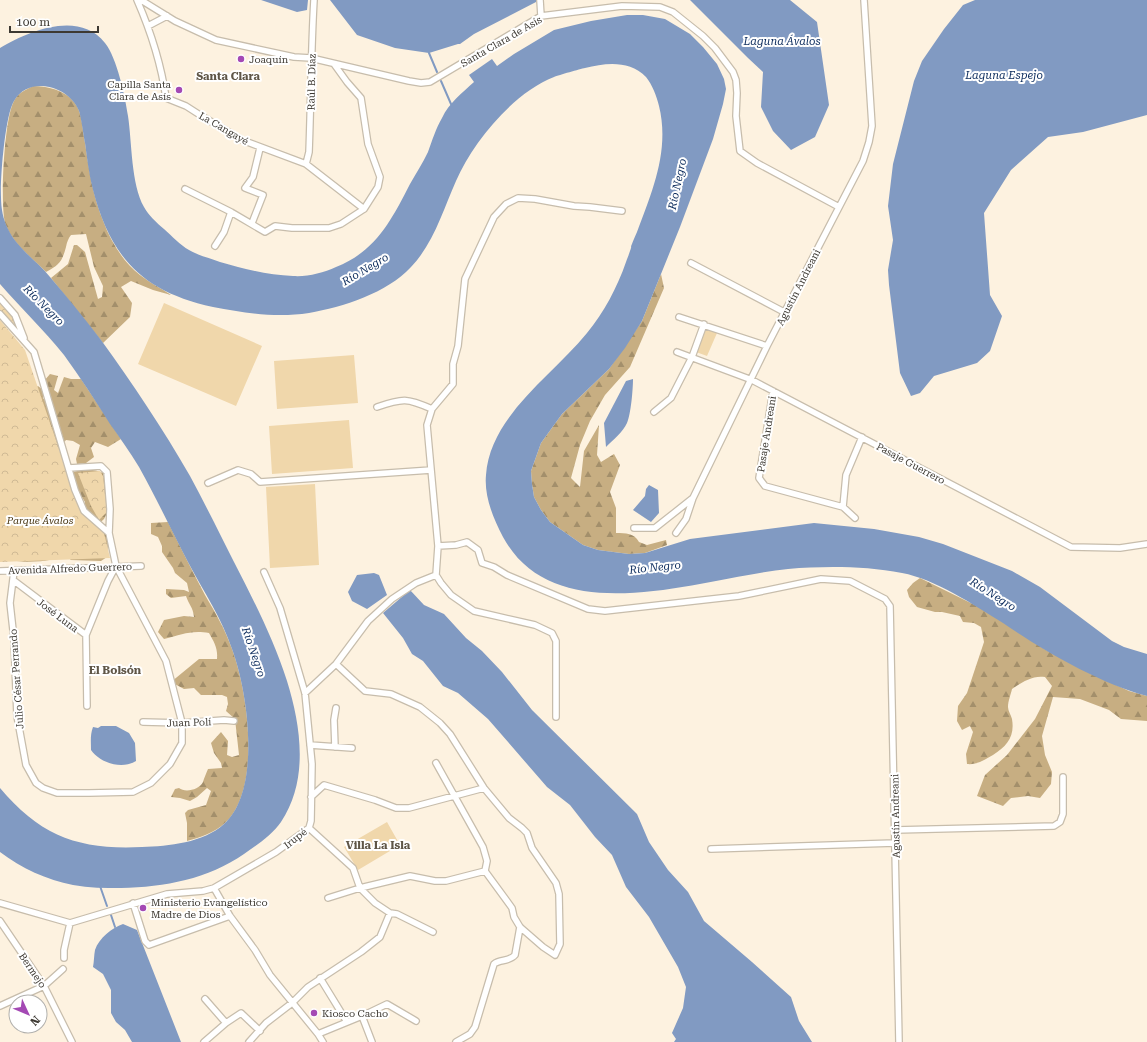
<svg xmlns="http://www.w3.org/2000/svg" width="1147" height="1042" font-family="'Roboto Serif',serif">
	<defs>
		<pattern id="forest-firs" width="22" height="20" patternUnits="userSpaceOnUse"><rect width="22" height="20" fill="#c7ae82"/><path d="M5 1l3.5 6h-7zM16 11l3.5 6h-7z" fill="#a38f6b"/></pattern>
		<pattern id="park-crowns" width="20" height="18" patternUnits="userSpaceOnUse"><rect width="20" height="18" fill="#f0d7ab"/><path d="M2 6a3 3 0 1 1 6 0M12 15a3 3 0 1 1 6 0" fill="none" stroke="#cfb994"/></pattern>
	</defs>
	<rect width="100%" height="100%" fill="#fdf2e0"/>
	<path fill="url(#forest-firs)" d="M33 86C47 86 65 90 74 102 83 113 82 129 85 143 89 170 93 197 104 223 111 242 124 263 140 275 150 283 161 288 171 295L153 290 131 281 121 287 132 303 130 317 103 343 51 278 68 264 74 245H77L85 252 98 299 102 297 103 286 94 267 86 234 71 235C68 239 67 242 66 247 62 262 59 265 46 272 31 257 12 243 5 223 0 203 4 119 14 101 18 93 25 90 33 86Z
		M661 274 664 288 630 367 605 395 590 421 580 445 571 478 580 487 584 451 599 425 597 455 601 462 614 454 620 465 610 492 616 508V533C626 533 634 533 639 542L647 545 666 540 667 545 645 553 629 554 598 550 583 545 550 522 541 510 534 497 532 484 531 471 541 443 562 414 609 369 642 321Z
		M50 374 58 376 54 390 58 393 64 377 71 379H81L121 439 108 447 95 442 91 448 94 457 86 463 77 464 76 459 80 445 73 441 66 440 57 451 63 455 62 469 68 477 72 496 82 511 85 502 73 483V472C84 470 92 468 103 473L109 509 104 519 92 530 100 531 106 535 108 542 107 557 101 561 70 560 75 553C53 561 32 564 9 560L0 503V381L31 390 38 386 43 390V399L47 397 44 381Z
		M168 522C180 546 192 571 205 595 215 612 225 629 232 649 248 692 262 789 225 823 214 833 201 837 187 841V823L185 813 188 810 206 805 211 791 207 788 197 797 190 801 180 798 171 797 175 789 179 788C185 793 199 790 203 782 204 778 206 774 208 769L222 768 221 763 214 753 211 743 221 732 228 741 227 755 232 757 239 755 235 719 226 711 228 704 227 697 222 695H201L194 688 184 689 171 682 199 659H217C218 648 214 642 209 633 190 630 182 635 164 639L158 632 164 620 184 616 194 617C193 607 189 605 186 596L171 598 166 594V589L184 590 189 592 187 583 175 573 173 568 162 552V546L158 537 151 534V523Z
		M920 578 983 609 1046 650 1086 671 1129 691 1147 696V721L1121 719 1109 710 1080 699 1053 697 1042 736 1045 755 1052 772 1051 784 1040 798 1028 796 1011 798 1003 806 977 796 985 775 1007 755 1035 719 1052 686 1045 677C1033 675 1022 682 1012 689 1011 694 1008 701 1008 707 1008 711 1011 715 1012 719 1015 737 1007 746 993 755 984 760 977 765 967 764L966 754 973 732 970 726 962 730 957 721 958 706 967 693 984 642 981 627 974 623 963 622 960 616 942 612H935L917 607 909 597 907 590 913 583Z"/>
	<path fill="url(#park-crowns)" d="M0 302 13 316 17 327 0 310Z
		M0 320 25 350 81 513 104 533 110 558 0 562Z
		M100 471 103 476 107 512 99 520 91 506 78 473Z"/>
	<path fill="#f0d7ab" d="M164 303 262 346 236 406 138 364Z
		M705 329 717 333 707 356 696 352Z
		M354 355 358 403 277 409 274 361Z
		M349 420 353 468 272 474 269 426Z
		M315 484 319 565 270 568 266 487Z
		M387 822 400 845 358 870 344 847Z"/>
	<path fill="#819ac2" d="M261 0H308L307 10 297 12Z
		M330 0H536V2L474 34 460 44H458L429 53 395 48 357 35Z
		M690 0H790L817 22 829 105 815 137 791 150 773 131 761 107 763 72 748 58Z
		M975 0H1147V115L1083 132 1048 137 1011 170 984 213 990 295 1002 316 990 351 977 363 934 376 920 393 911 396 900 373 889 285 888 270 893 240 888 206 893 164 914 81 922 61 944 29 963 5Z
		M627 15H643L665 19 690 34 703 47 717 64 724 79 726 89 723 104 713 139 680 227 642 321 625 348 609 369 562 414 541 443 531 471 532 484 534 497 541 510 550 522 583 545 598 550 629 554 645 553 690 539 814 523 874 529 919 537 943 544 1012 571 1040 587 1112 641 1124 647 1147 654V696C1099 683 1044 651 1003 623 974 605 935 579 902 573 865 566 825 566 788 569 703 577 556 635 503 537 493 518 484 496 486 475 490 416 552 376 587 333 604 312 617 288 626 262 637 233 625 260 637 232 652 192 670 150 659 106 657 97 652 84 646 77 629 60 606 63 585 68 580 69 559 75 554 77 513 93 473 142 456 181 443 210 434 243 411 267 387 293 343 307 309 313 276 318 245 313 213 307 144 292 111 259 93 190 89 175 87 158 85 143 84 138 81 116 79 111 69 86 29 75 14 101 5 115 0 180 1 197 1 208 3 219 8 229 17 248 37 261 50 277 68 298 85 319 101 340 133 384 163 429 190 476 205 504 220 534 234 562 254 601 274 640 287 681 301 726 309 780 281 822 272 835 257 845 244 854 208 879 165 887 121 888 105 888 89 888 73 885 47 880 21 868 0 852V788C41 837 80 850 142 847 169 846 203 843 224 824 262 790 248 692 232 649 222 619 204 592 189 564 172 532 157 499 139 467 130 452 120 438 110 424 95 400 80 377 64 355 44 330 21 308 0 284V48C29 31 79 10 105 43 117 58 125 96 128 116 132 142 131 184 144 207 149 216 156 222 164 229 172 236 180 245 189 250 199 256 210 258 220 262 244 269 268 275 293 276 307 277 323 273 336 267 376 251 391 221 410 184 416 173 423 163 428 152 432 141 436 128 442 118 449 103 462 93 474 82L469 75 492 59 497 66 514 54 554 30 591 21Z
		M633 379C633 389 631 414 627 423 623 432 613 440 606 447L604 423 626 381Z
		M649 485 658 490 659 513 651 522 633 510 645 496 646 489Z
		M374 573 379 575 387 595 367 609 352 601 348 592 357 575Z
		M410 590 424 605 444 614 466 638 482 651 502 672 532 710 637 814 649 842 668 870 688 892 704 921 752 962 791 997 799 1021 812 1042H674L676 1039 672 1033 683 1008 686 987 678 967 649 917 626 887 612 855 595 837 570 805 547 787 488 719 458 693 443 686 423 661 412 654 403 638 383 613Z
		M101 726H116L129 733 135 743 136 761C122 770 100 763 91 750 91 742 90 735 93 727L98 728Z
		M123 924 137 930 181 1042H132L125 1030 116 1022 111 1013V990L103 974 93 967C94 962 94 955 95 950 99 938 112 928 123 924Z"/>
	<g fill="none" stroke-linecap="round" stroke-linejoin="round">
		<path stroke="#819ac2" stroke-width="2" d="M429 53 437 72
			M441 81 451 104
			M100 886 107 906
			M111 915 115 927"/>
		<g stroke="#c7bdac" stroke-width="8">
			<path id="street" d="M137 0C151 32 161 63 166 98L186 106 200 115 242 140 306 164 364 209
				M141 0 175 21 216 40 294 57 311 58 409 81 421 83 430 82 541 16 622 6 660 7 673 12 703 36 715 48 733 72 736 80 737 93 736 116 740 151 757 163 839 207
				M540 0 541 16
				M148 26 167 16
				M306 164 309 152C311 101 311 51 314 0
				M185 189 231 212
				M252 223 263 195 245 188 253 177 260 148
				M215 246 224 232 231 212 265 232 275 226 292 228H329L341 224 364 209 378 187 380 177 368 144 361 98 347 82 334 64
				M691 263 784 312
				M0 298 15 315 24 338
				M0 314 34 352 75 490 84 511 109 533 116 566 166 661 182 723V743L170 764 151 783 133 792 89 793H57L43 788 36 783 26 765 17 716 14 639 10 603 14 571
				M679 317 767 346
				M677 352 752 380 1071 547 1120 548 1147 544
				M773 391 759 478 765 486 843 507 855 518
				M377 407C403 398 407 398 432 409
				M654 412 671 398 692 357 704 324
				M69 468 101 466 107 472 110 509 109 533
				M208 483 238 470 251 474 260 482 431 470
				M843 507 846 475 862 437
				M634 528H655L693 498 767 346 863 161 869 142 872 126 864 0
				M676 533 686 519 693 498
				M438 546 456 545 467 542 478 550 482 563 494 567 507 575 588 609 605 611 739 596 821 579 850 581 885 599 890 606 899 1042
				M0 571 141 566
				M436 575 441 583 451 595 474 611 535 625 552 633 556 641V717
				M13 580 86 635
				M336 664 365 691 391 694 420 707 440 723 450 734 484 788 509 818 522 828 527 833 532 848 556 883 559 894 560 944 555 955 543 947 520 927 514 917 512 908 485 871 487 861 483 847 436 763
				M305 693 336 664 368 621 392 599 416 583 436 575 438 546 427 425 432 409 453 384V364L458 346 465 279 494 217 506 204 518 198 535 199 574 206 590 207 622 211
				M87 706 86 635 108 581 116 566
				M143 722 182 723 224 720 234 721
				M310 745 352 748
				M335 747 334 720 336 708
				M311 797 324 785 375 800 396 808H409L484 788
				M309 828 353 868 360 888 375 903 390 913 397 914 433 932
				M895 830 1054 826 1060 822 1063 814V777
				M711 849 895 843
				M214 888 230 916 255 950 270 975 318 1034 323 1042
				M328 898 360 888 410 876 435 881H446L485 871
				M0 903 70 923
				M133 903 145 941 149 945 230 916
				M0 921 44 986 72 1042
				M70 923 167 894 203 891 214 888 276 852 309 828 311 821 312 764 305 693 280 608 264 572
				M64 958V950L70 923
				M320 978 347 1022
				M205 999 226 1023 241 1013 260 1031
				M0 1006 44 986 63 969
				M362 1016 372 1042
				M318 1034 362 1016 387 1004 416 1021
				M204 1042 226 1023
				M249 1042 266 1023 292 1003 308 987 361 952 380 937 390 913
				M456 1042 470 1034 475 1027 494 964C500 959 509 962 515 955L520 927"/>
		</g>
		<use href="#street" stroke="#fff" stroke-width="5.5"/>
	</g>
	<g fill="#a449b4" stroke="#fff" stroke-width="1.5">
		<circle cx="241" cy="59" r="4"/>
		<circle cx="179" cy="90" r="4"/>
		<circle cx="143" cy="908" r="4"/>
		<circle cx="314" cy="1013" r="4"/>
	</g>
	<g text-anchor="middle" stroke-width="4" stroke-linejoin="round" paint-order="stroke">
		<g font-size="10" fill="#3d3932" stroke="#fff">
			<text transform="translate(501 41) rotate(-30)" y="4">Santa Clara de Asís</text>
			<text transform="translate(311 82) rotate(-89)" y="4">Raúl B. Díaz</text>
			<text transform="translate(224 128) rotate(30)" y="4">La Cangayé</text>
			<text transform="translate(798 287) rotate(-63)" y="4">Agustín Andreani</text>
			<text transform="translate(766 434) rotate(-81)" y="4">Pasaje Andreani</text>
			<text transform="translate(911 463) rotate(28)" y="4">Pasaje Guerrero</text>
			<text transform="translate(70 568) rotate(-2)" y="4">Avenida Alfredo Guerrero</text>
			<text transform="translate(58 615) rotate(37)" y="4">José Luna</text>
			<text transform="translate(16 679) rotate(-94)" y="4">Julio César Perrando</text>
			<text transform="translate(189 722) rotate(-2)" y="4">Juan Polí</text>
			<text transform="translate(895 816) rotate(-91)" y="4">Agustín Andreani</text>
			<text transform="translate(295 838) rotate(-38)" y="4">Irupé</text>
			<text transform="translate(33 970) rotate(56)" y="4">Bermejo</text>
		</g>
		<g font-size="10" fill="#3d3932" stroke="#fff" text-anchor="start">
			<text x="249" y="63">Joaquín</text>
			<text x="171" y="88" text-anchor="end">Capilla Santa<tspan x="171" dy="12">Clara de Asís</tspan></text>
			<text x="151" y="906">Ministerio Evangelístico<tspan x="151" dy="12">Madre de Dios</tspan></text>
			<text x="322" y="1017">Kiosco Cacho</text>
		</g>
		<g font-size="10" font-style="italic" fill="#483511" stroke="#fff">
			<text x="40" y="524">Parque Ávalos</text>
		</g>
		<g font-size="11" font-style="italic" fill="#0c2c5d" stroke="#fff">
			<text x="782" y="45">Laguna Ávalos</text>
			<text x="1004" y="79">Laguna Espejo</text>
			<text transform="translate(677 184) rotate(-78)" y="4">Río Negro</text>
			<text transform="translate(365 269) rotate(-31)" y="4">Río Negro</text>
			<text transform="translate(44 305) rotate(45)" y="4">Río Negro</text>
			<text transform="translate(655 567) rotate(-6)" y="4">Río Negro</text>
			<text transform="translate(993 594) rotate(32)" y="4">Río Negro</text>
			<text transform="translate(254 652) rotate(71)" y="4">Río Negro</text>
		</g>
		<g font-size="11" font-weight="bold" fill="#5f5647" stroke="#fff">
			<text x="228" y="80">Santa Clara</text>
			<text x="115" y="674">El Bolsón</text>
			<text x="378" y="849">Villa La Isla</text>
		</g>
	</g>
	<g transform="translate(28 1014) rotate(134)"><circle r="19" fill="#ffffff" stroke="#b1b0ad"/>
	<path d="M0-3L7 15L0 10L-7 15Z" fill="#a449b4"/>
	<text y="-6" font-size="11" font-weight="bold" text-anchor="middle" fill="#3d3932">N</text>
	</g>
	<path d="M10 26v6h88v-6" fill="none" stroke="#3d3932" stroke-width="2"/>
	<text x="16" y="26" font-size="12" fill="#3d3932" stroke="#ffffff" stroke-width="3" paint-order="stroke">100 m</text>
</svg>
